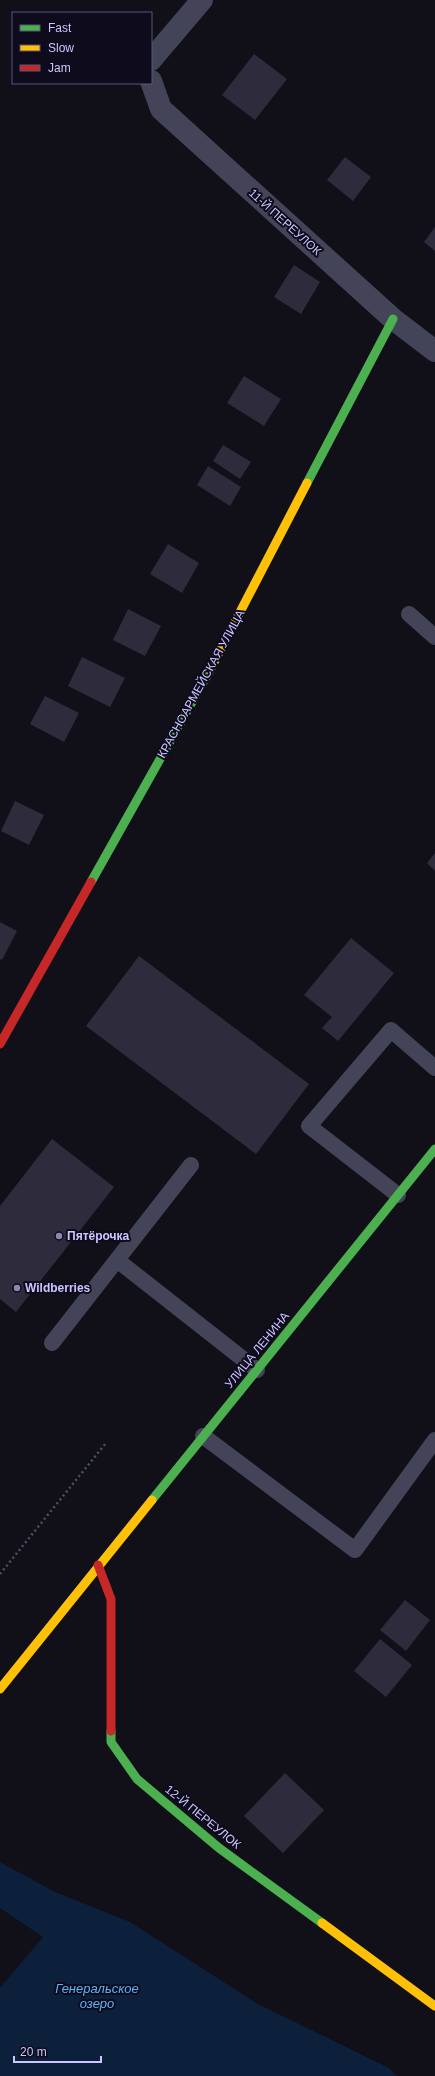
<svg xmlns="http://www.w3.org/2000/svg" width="435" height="2076" font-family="Arial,sans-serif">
	<rect width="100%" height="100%" fill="#110f18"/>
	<path fill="#0c203c" d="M0 1862 53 1891 130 1922 258 2004 389 2068 397 2076H0V1988L43 1937 0 1908Z"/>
	<path fill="#2e2c3c" d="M254 54 287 79 255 120 222 95Z
		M345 157 371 177 353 201 327 180Z
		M435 227V251L424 242Z
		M294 265 320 282 301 314 274 297Z
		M244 376 281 399 264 426 227 403Z
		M223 445 251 462 240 479 213 461Z
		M208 466 241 487 230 506 197 485Z
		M168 544 199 563 182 593 150 574Z
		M128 609 161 626 145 656 113 640Z
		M82 657 125 678 110 707 68 686Z
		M45 696 79 713 64 742 30 724Z
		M15 801 44 815 29 845 1 831Z
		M435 853V871L427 863Z
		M0 922 17 931 2 960 0 959Z
		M351 938 394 973 338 1041 322 1028 332 1017 304 995Z
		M139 956 309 1084 256 1154 86 1026Z
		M52 1139 114 1187 16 1312 0 1299V1206Z
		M405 1600 430 1620 406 1651 380 1630Z
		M380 1639 412 1665 386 1697 354 1671Z
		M285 1773 324 1810 283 1853 244 1816Z"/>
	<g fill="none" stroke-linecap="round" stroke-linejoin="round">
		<path stroke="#465561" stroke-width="2.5" stroke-dasharray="2 3" stroke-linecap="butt" d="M0 1574 106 1443"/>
		<path stroke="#444459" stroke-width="16" d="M409 614 435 637
			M398 1195 309 1126 391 1030 435 1068
			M117 1260 257 1370
			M52 1343 191 1165
			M203 1436 355 1550 435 1440"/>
		<path stroke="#444459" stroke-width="22" d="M151 60 202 0
			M151 81 161 109 393 319 435 351"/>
		<path stroke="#4caf50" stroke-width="9" d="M307 483 393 319
			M91 882 210 670
			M152 1500 435 1149
			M111 1731V1742L137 1779 219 1848 322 1923"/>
		<path stroke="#ffc107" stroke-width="9" d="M210 670 307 483
			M0 1689 152 1500
			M322 1923 435 2006"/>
		<path stroke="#c62828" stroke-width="9" d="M0 1044 91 882
			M98 1565 111 1599V1731"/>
	</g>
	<g fill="#8a87ae" stroke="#0e0b1c" stroke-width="1.5">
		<circle cx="59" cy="1236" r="4"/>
		<circle cx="17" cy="1288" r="4"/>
	</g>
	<g text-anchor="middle" stroke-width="4" stroke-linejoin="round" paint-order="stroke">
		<g font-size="12" fill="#cbc7fe" stroke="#0e0b1c">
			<text transform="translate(285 222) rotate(42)" y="4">11-Й ПЕРЕУЛОК</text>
			<text transform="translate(201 684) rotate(-61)" y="4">КРАСНОАРМЕЙСКАЯ УЛИЦА</text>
			<text transform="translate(257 1350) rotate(-51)" y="4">УЛИЦА ЛЕНИНА</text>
			<text transform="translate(203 1817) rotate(39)" y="4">12-Й ПЕРЕУЛОК</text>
		</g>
		<g font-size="12" font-weight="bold" fill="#cbc7fe" stroke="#0e0b1c" text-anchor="start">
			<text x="67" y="1240">Пятёрочка</text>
			<text x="25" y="1292">Wildberries</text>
		</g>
		<g font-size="13" font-style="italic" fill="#56b6fd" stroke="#0e0b1c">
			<text x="97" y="1993">Генеральское<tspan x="97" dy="15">озеро</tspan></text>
		</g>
	</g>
	<rect x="12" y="12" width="140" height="72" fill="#0e0b1c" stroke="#5a5676"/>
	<rect x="20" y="25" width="20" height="6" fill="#4caf50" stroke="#5a5676"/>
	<text x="48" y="32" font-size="12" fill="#cbc7fe">Fast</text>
	<rect x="20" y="45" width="20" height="6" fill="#ffc107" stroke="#5a5676"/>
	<text x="48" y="52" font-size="12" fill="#cbc7fe">Slow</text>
	<rect x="20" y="65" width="20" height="6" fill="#c62828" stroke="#5a5676"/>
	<text x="48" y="72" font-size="12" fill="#cbc7fe">Jam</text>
	<path d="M14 2056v6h87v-6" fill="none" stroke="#cbc7fe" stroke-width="2"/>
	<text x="20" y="2056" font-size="12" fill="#cbc7fe" stroke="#0e0b1c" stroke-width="3" paint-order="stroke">20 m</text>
</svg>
